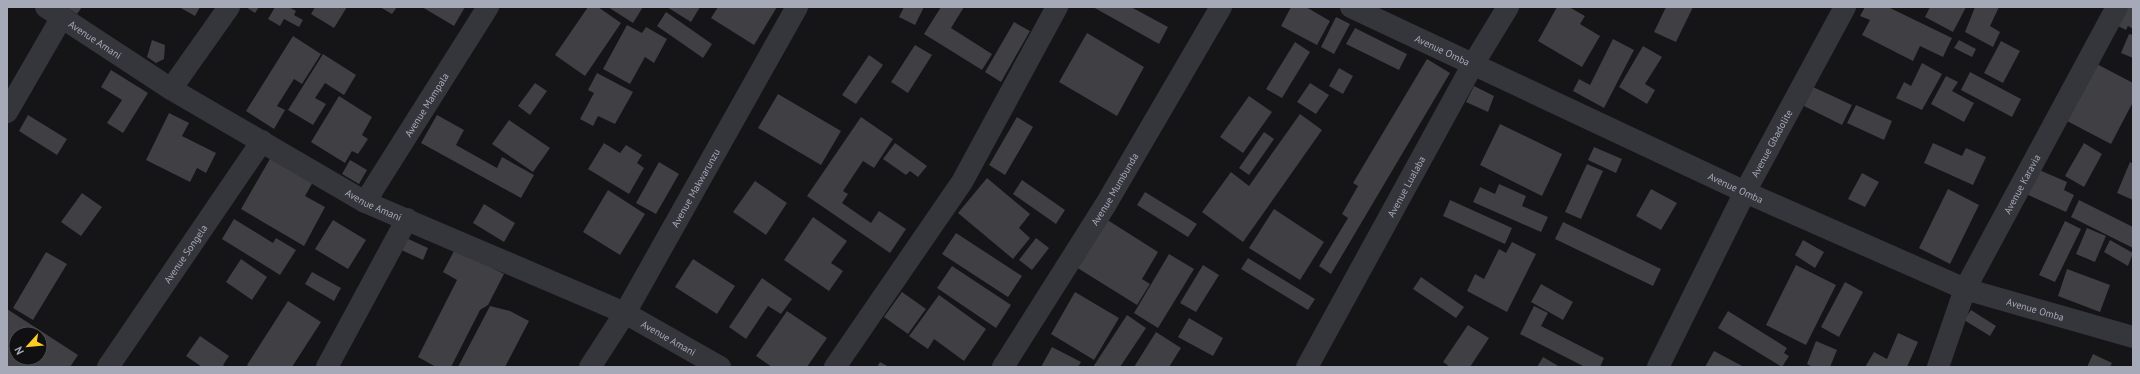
<svg xmlns="http://www.w3.org/2000/svg" width="2140" height="374" font-family="'PT Sans',sans-serif">
	<rect width="100%" height="100%" fill="#151517"/>
	<path fill="#3f3f44" fill-rule="evenodd" d="M66 7H82L77 14Z
		M179 7H200L195 16Z
		M246 7H259L255 13Z
		M275 7H289L296 11 294 15 303 20 299 27 284 19 280 26 268 19Z
		M315 7H347L334 28 311 14Z
		M380 7H397L392 14Z
		M422 7H465L454 26Z
		M588 7H598L621 23 585 76 555 55Z
		M608 7H643L633 23Z
		M667 7H700L691 22Z
		M718 7H777L754 45 711 18Z
		M904 7H924L915 25 899 17Z
		M941 7H964L951 28 992 54 982 70 924 34Z
		M1093 7H1131L1168 27 1159 44Z
		M1291 7H1306L1330 21 1317 45 1281 26Z
		M1557 7H1569L1585 16 1580 24 1600 36 1582 67 1538 41Z
		M1666 7H1693L1676 42 1654 32Z
		M1865 7H1888L1952 38 1943 57 1920 46 1913 61 1862 35 1870 20 1860 16Z
		M1930 7H1966L1953 32 1925 17Z
		M1975 7H1999L1990 26 2000 32 1993 47 1965 32Z
		M2120 7H2133V29L2128 26 2126 30 2112 23Z
		M666 12 712 44 703 58 657 26Z
		M1336 17 1350 24 1334 54 1321 47Z
		M1014 22 1030 31 1001 82 985 72Z
		M627 25 642 33 646 27 667 39 654 63 645 57 630 84 603 69Z
		M1355 28 1407 54 1399 70 1346 44Z
		M1087 33 1144 67 1117 116 1059 82Z
		M2129 34 2133 35V58L2121 53Z
		M293 36 321 54 302 84 294 79 277 106 285 110 274 129 246 111Z
		M1613 39 1634 50 1604 108 1573 91 1579 79 1590 85Z
		M152 40 165 45 164 59 156 63 147 57Z
		M1959 40 1976 49 1972 57 1954 48Z
		M2001 41 2020 51 2003 83 1984 73Z
		M1295 42 1310 52 1282 98 1266 89Z
		M915 45 932 55 908 93 891 82Z
		M1643 46 1662 57 1645 84 1655 90 1647 104 1619 87Z
		M323 54 356 75 344 95 325 83 315 98 326 104 313 125 288 110Z
		M869 55 883 65 856 104 842 95Z
		M1427 59 1450 73 1331 274 1319 266 1348 218 1342 214 1358 186 1353 183Z
		M1922 63 1942 74 1922 110 1896 98 1904 82 1911 86Z
		M2095 63 2133 83V102L2111 144 2065 120Z
		M1339 68 1353 76 1343 94 1329 86Z
		M111 70 148 93 123 133 107 123 122 100 101 87Z
		M1970 72 2021 99 2012 117 1961 90Z
		M597 73 633 92 615 124 598 116 593 126 580 119 594 93 588 90Z
		M1946 76 1958 82 1952 91 1974 103 1964 122 1931 104Z
		M535 83 547 91 530 115 518 106Z
		M1310 83 1329 95 1316 114 1297 102Z
		M1474 86 1494 96 1488 112 1466 102Z
		M1813 87 1852 105 1842 125 1804 106Z
		M778 94 841 131 821 165 758 128Z
		M339 96 372 117 362 135 368 139 358 154 352 151 345 163 311 142Z
		M1249 96 1272 112 1243 153 1220 137Z
		M1856 105 1892 121 1884 140 1847 123Z
		M169 113 189 123 182 136 216 153 206 173 197 168 190 182 146 160Z
		M1300 114 1322 130 1243 242 1202 212 1231 172 1249 186Z
		M28 115 67 139 57 155 19 131Z
		M437 115 464 130 456 145 497 168 502 157 534 175 521 198 421 143Z
		M861 117 893 139 874 168 863 161 843 191 848 194 842 203 871 223 879 211 906 229 890 253 807 196Z
		M1017 117 1033 127 1005 175 989 165Z
		M509 120 550 148 533 172 492 144Z
		M1500 124 1562 154 1542 196 1480 165Z
		M1264 132 1274 139 1249 175 1239 168Z
		M604 143 620 153 626 145 642 155 637 163 644 168 629 194 588 169Z
		M895 143 927 166 918 177 910 171 906 175 883 159Z
		M1933 143 1962 156 1966 148 1986 157 1973 185 1924 163Z
		M2084 143 2102 154 2084 187 2065 176Z
		M1594 147 1622 159 1616 173 1588 160Z
		M271 157 313 182 305 196 325 207 304 246 241 209Z
		M350 160 367 170 359 184 342 174Z
		M659 162 679 174 656 214 636 203Z
		M2130 162 2133 164V200L2117 193Z
		M1587 164 1603 171 1581 219 1565 212Z
		M2037 169 2067 182 2064 190 2074 195 2066 212 2026 194Z
		M1862 173 1879 182 1865 207 1848 199Z
		M987 178 1030 214 1019 228 1030 238 1013 259 958 213Z
		M1022 180 1065 210 1056 224 1013 194Z
		M755 181 787 203 766 235 733 212Z
		M1499 184 1526 196 1522 206 1548 217 1541 232 1473 202 1480 187 1495 194Z
		M1651 189 1677 203 1661 230 1636 216Z
		M1948 189 1979 205 1950 264 1919 248Z
		M608 190 645 214 620 255 583 232Z
		M1145 192 1197 224 1188 237 1137 205Z
		M82 193 102 207 81 236 61 222Z
		M1450 200 1512 228 1505 244 1443 216Z
		M2079 200 2133 227V248L2071 217Z
		M484 204 515 223 504 242 473 223Z
		M1274 209 1324 242 1300 280 1249 248Z
		M813 217 847 241 831 263 843 271 829 291 784 260Z
		M234 219 273 243 276 238 296 250 280 275 222 239Z
		M1106 219 1158 252 1142 279 1150 284 1137 305 1076 267Z
		M333 220 366 240 348 269 315 249Z
		M2065 221 2081 229 2055 282 2039 275Z
		M1563 222 1661 269 1653 286 1555 239Z
		M2087 228 2106 236 2095 262 2076 254Z
		M956 233 1022 276 1008 297 942 254Z
		M404 237 428 248 423 260 399 249Z
		M1036 238 1049 248 1032 270 1019 260Z
		M1803 240 1824 252 1815 268 1795 255Z
		M2110 240 2133 253 2128 266 2104 252Z
		M1512 242 1536 254 1507 312 1467 291 1475 274 1484 279 1499 249 1506 253Z
		M455 249 504 274 488 305 480 310 451 367H436L418 357 457 280 443 272Z
		M46 252 67 264 33 320 13 308Z
		M1169 254 1194 269 1158 328 1134 313Z
		M1248 258 1315 299 1308 310 1241 269Z
		M241 259 267 277 252 300 226 282Z
		M693 259 735 286 717 314 675 287Z
		M1203 265 1219 275 1196 312 1180 303Z
		M1796 265 1836 285 1806 345 1766 325Z
		M952 266 1011 305 996 328 937 288Z
		M2067 269 2110 285 2100 312 2058 296Z
		M312 272 341 288 334 301 305 284Z
		M1421 277 1464 307 1456 318 1413 289Z
		M762 278 792 299 781 314 768 306 746 339 729 327Z
		M1845 282 1863 292 1839 337 1821 327Z
		M1541 284 1573 302 1563 320 1531 302Z
		M902 292 926 309 908 334 884 317Z
		M1075 292 1119 318 1094 360 1051 334Z
		M939 295 986 329 964 361 934 339 928 349 909 336Z
		M288 301 321 322 292 367H250L247 365Z
		M490 306 510 311 529 321 505 367H458Z
		M1534 306 1548 313 1541 326 1604 358 1600 367H1585L1520 334Z
		M7 309 78 355 70 367H7ZM16 334H40V358H16Z
		M1971 310 1996 326 1990 336 1964 320Z
		M787 311 827 338 807 367H772L756 356Z
		M1728 311 1787 348 1784 353 1789 356 1782 367 1718 328Z
		M1127 315 1146 328 1120 367H1093Z
		M1189 318 1223 338 1213 356 1178 337Z
		M1468 325 1489 338 1470 367H1450L1443 362Z
		M1156 332 1181 348 1169 367H1134Z
		M1898 333 1918 342 1907 367H1865L1874 352 1887 359Z
		M200 336 229 356 223 365 226 367H202L186 356Z
		M1816 341 1837 350 1830 367H1813L1807 364Z
		M1052 347 1081 362 1078 367H1041Z
		M1714 351 1744 367H1705Z
		M2093 354 2112 363 2110 367H2087Z
		M1543 357 1560 367H1537Z
		M880 362 889 367H877Z"/>
	<g fill="none" stroke-linecap="round" stroke-linejoin="round">
		<g stroke="#35363c" stroke-width="22">
			<path id="s1" d="M46 7 171 89 365 202 625 313 720 367"/>
			<path id="s2" d="M1351 7 1745 192 1965 289 2133 337"/>
			<path d="M171 89 229 7"/>
			<path d="M7 112 62 17"/>
			<path id="s3" d="M365 202 488 7"/>
			<path id="s4" d="M108 367 262 141"/>
			<path d="M327 367 407 219"/>
			<path id="s5" d="M590 367 625 313 797 7"/>
			<path d="M835 367 962 182 1057 7"/>
			<path id="s6" d="M1003 367 1106 204 1221 7"/>
			<path id="s7" d="M1307 367 1472 66 1508 7"/>
			<path id="s8" d="M1658 367 1745 192 1845 7"/>
			<path id="s9" d="M1938 367 1965 289 2117 7"/>
		</g>
	</g>
	<g text-anchor="middle" stroke-width="3" stroke-linejoin="round" paint-order="stroke">
		<g font-size="10" fill="#a6a9b8" stroke="#101012">
			<text dy="4" stroke="none"><textPath href="#s1" startOffset="59">Avenue Amani</textPath></text>
			<text dy="4" stroke="none"><textPath href="#s2" startOffset="101">Avenue Omba</textPath></text>
			<text dy="4" stroke="none"><textPath href="#s3" startOffset="115">Avenue Mampala</textPath></text>
			<text dy="4" stroke="none"><textPath href="#s8" startOffset="251">Avenue Gbadolite</textPath></text>
			<text dy="4" stroke="none"><textPath href="#s9" startOffset="202">Avenue Karavia</textPath></text>
			<text dy="4" stroke="none"><textPath href="#s7" startOffset="206">Avenue Lualaba</textPath></text>
			<text dy="4" stroke="none"><textPath href="#s5" startOffset="208">Avenue Makwarunzu</textPath></text>
			<text dy="4" stroke="none"><textPath href="#s6" startOffset="210">Avenue Mumbunda</textPath></text>
			<text dy="4" stroke="none"><textPath href="#s2" startOffset="425">Avenue Omba</textPath></text>
			<text dy="4" stroke="none"><textPath href="#s1" startOffset="383">Avenue Amani</textPath></text>
			<text dy="4" stroke="none"><textPath href="#s4" startOffset="137">Avenue Songela</textPath></text>
			<text dy="4" stroke="none"><textPath href="#s2" startOffset="749">Avenue Omba</textPath></text>
			<text dy="4" stroke="none"><textPath href="#s1" startOffset="707">Avenue Amani</textPath></text>
		</g>
	</g>
	<rect width="2140" height="374" fill="none" stroke="#a6a9b8" stroke-width="16"/>
	<g transform="translate(28 346) rotate(243)"><circle r="19" fill="#101012" stroke="#4c4d54"/>
	<path d="M0-3L7 15L0 10L-7 15Z" fill="#ffcb25"/>
	<text y="-6" font-size="11" font-weight="bold" text-anchor="middle" fill="#a6a9b8">N</text>
	</g>
</svg>
